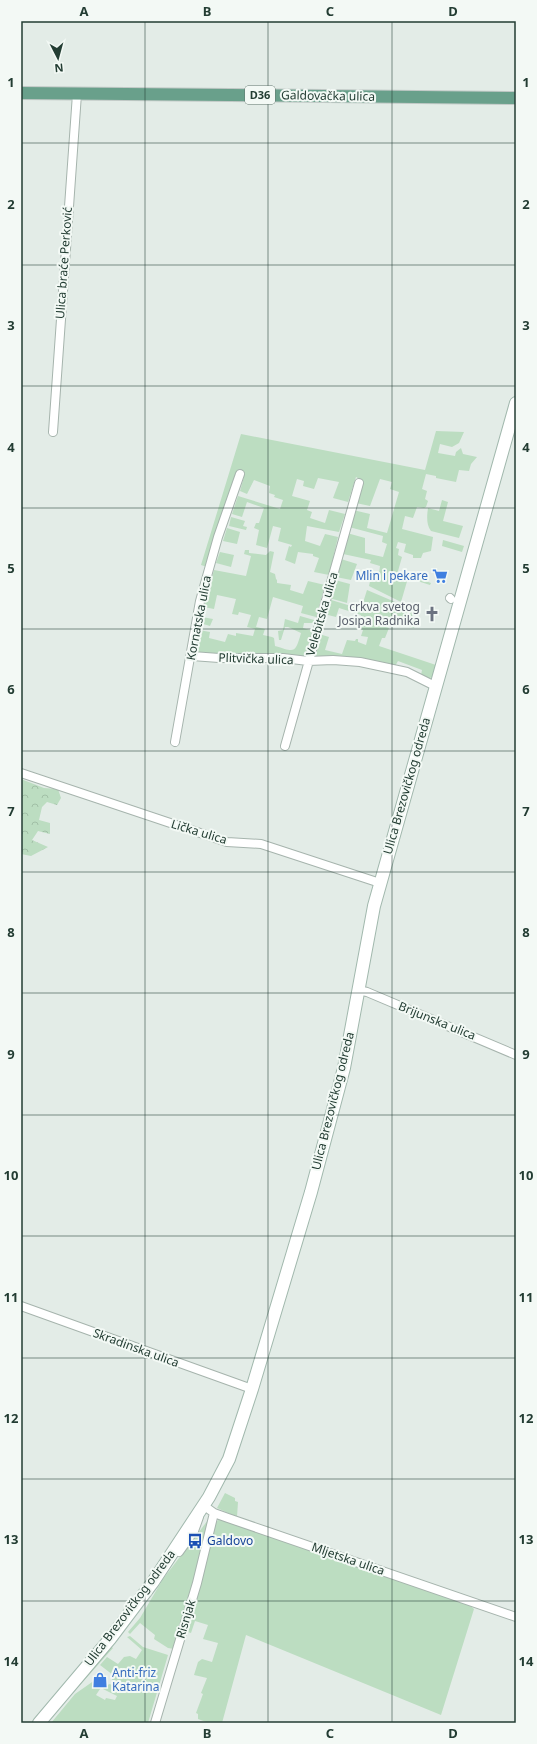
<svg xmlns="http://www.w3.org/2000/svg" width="537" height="1744" font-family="'Noto Sans',sans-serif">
	<defs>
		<pattern id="forest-crowns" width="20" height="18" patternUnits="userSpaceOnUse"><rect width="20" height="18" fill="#bcddc1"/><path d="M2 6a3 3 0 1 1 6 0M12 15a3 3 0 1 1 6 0" fill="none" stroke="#a1bfa6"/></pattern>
	</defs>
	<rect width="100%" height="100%" fill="#e3ece7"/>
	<path fill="#bcddc1" d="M436 431 464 432 459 443 452 447 440 444 438 453 455 456 456 452 461 448 463 454 477 457 471 464 469 471 459 470 456 482 436 478V476L426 474 422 489 427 491 425 499 428 501 426 507 424 508 417 507 413 518 405 516 402 529 433 537 431 551 423 553 421 558H413V555L404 552 406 544 398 542 396 548 399 549 398 555 402 557 398 571 431 583 430 585 408 578 401 602 369 586 372 572 379 574 380 566 370 563 371 560 343 554 342 552 347 533 365 538V553L383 557 387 544 382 542 383 536 349 527 353 510 370 514 367 528 387 533 399 492 390 489 392 482 380 479 370 506 356 503 363 481 356 477 348 502 333 498 339 482 318 478 314 489 303 486 304 481 297 479 292 496 310 501 307 510 312 512 310 518 325 523 329 510 345 514 339 532 307 526 305 541 320 546 325 534 338 537 329 575 314 572 319 558 313 556V554L298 552 295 564 285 560 289 546 291 547 292 545 278 541 281 528 273 526 267 548 256 545 259 530 254 528 256 523H259L264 508 247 502 242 517 232 514 238 496 280 509 283 500 274 497 275 495 269 493 270 486 254 480 247 494 240 491 244 477 238 475 207 567 201 565 241 434 425 470Z
		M442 500 448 502 443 521 463 526 459 538 431 531C426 525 427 515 428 508L439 511Z
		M231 517 245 521 243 526 247 527 246 530 229 526Z
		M227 528 240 532 237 544 223 541Z
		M443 540 464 546 462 552 442 546Z
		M245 550H249V553L266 555 270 551 274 552 270 572 275 574 276 579 277 580V583L291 585 290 590 303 594 308 581 325 585 316 617 301 613 303 606 273 597 267 619 259 617 256 627 265 629 263 635 272 637 274 638 275 646C295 652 295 654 301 633L288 627H285L281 640H279L278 631 283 630 285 619 298 623 300 616 314 620 313 623H304L303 628 313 631 305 655 303 656 201 653 198 652 197 644 199 630 210 632 209 638 225 642 228 634 236 636V633L253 636 255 629 247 627 251 615 239 612 238 615 232 614 236 599 217 595 214 609 204 607 214 570 246 576 251 556 244 554Z
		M220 552 234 555 231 567 216 563Z
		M341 559 357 564 351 580 336 577Z
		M335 580 350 584 347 603 329 598Z
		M367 590 414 610 410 623 415 625 414 628 385 619 383 626 389 628 385 638H382L379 646 436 665 432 677 428 679 421 675 422 670 398 661 394 668 316 656 315 653 319 634 329 637 325 650 342 654 347 640 355 641 356 639H358V642L366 645 368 637 361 636 363 630 358 628 361 615 339 608 336 617 324 614 328 599 361 609Z
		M202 617 213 619 210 626 200 623Z
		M225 1493 235 1498V1501L238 1502 237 1517 217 1508Z
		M219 1519 467 1603 474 1609 441 1715 246 1635 222 1723H209L198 1719V1714L196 1713 203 1694 201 1693 207 1678 194 1675 198 1662 202 1659 212 1662 218 1643 203 1639 208 1625 195 1621 191 1633 185 1631 215 1524Z
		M208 1520 194 1582 174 1649 168 1648 154 1639 155 1635 140 1623 130 1634 128 1632 140 1618 163 1579Z
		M130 1636 143 1647 168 1655 148 1723H51L75 1694 95 1680 102 1686 96 1695 105 1700 106 1698 115 1700 117 1696 103 1689 105 1685 107 1686 109 1684 113 1685 111 1690 116 1692 119 1688H123V1683L112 1680 113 1675 100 1665 107 1657 118 1664 124 1657 130 1656 136 1659 142 1650 127 1637Z
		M110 1646 113 1648 73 1693V1692Z"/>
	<path fill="url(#forest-crowns)" d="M21 779 44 788 58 789 61 798 57 805 47 802 42 807 39 820 50 823V834L38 831 32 840 48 847 31 856 21 854Z"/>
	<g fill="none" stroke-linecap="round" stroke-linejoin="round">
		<g stroke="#a6b4ad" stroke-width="10">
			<path id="street" d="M53 432 77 94
				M450 598 451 599
				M192 656 219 658H283L308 661 333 660 360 662 407 672 435 686
				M175 742 200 601 218 537 240 474
				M285 746 359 483
				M21 773 227 842 261 844 380 883
				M358 990 367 992 516 1055
				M21 1306 252 1389
				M203 1505 214 1513 228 1518 516 1617
				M179 1552 194 1531 199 1517
				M155 1723 197 1583 214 1513"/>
		</g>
		<g stroke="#a1b8ad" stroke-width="14">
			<path id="secondary" d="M39 1723 110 1639 153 1582 209 1497 229 1459 252 1389 311 1192 344 1068 374 906 516 403"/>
		</g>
		<g stroke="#c1c9c6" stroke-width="14">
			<path id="primary" d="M21 93 516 98"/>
		</g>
		<use href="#street" stroke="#fff" stroke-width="8"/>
		<use href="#secondary" stroke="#fff" stroke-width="12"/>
		<use href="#primary" stroke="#69a08b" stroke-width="12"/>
	</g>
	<path fill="none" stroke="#233d33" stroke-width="1" stroke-opacity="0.55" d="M145 21V1723M268 21V1723M392 21V1723M21 143H516M21 265H516M21 386H516M21 508H516M21 629H516M21 751H516M21 872H516M21 993H516M21 1115H516M21 1236H516M21 1358H516M21 1479H516M21 1601H516"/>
	<defs>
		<g id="supermarket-bare" transform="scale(1.2)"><path d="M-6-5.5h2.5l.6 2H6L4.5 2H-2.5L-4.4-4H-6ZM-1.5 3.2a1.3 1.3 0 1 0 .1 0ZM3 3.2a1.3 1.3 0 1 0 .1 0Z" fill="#3f7fe0" stroke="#f3f9f5" stroke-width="2.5" paint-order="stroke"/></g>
		<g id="church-bare" transform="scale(1.2)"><path d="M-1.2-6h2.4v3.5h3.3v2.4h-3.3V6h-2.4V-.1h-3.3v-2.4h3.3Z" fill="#6b7280" stroke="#f3f9f5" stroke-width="2.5" paint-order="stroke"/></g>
		<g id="bus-bare" transform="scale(1.2)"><path d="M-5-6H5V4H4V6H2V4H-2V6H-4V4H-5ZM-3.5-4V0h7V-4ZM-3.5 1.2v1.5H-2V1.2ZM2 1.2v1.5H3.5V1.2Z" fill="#1a4fb4" stroke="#f3f9f5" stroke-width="2.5" paint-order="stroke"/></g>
		<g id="shop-bare" transform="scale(1.2)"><path d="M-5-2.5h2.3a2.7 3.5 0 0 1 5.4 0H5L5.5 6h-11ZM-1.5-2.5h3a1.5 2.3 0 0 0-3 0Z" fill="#3f7fe0" stroke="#f3f9f5" stroke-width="2.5" paint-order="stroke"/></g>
	</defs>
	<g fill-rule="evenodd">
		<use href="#supermarket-bare" x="440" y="576"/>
		<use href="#church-bare" x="432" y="614"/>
		<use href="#bus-bare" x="195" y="1541"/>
		<use href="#shop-bare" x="100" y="1680"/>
	</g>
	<g text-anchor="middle" stroke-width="4" stroke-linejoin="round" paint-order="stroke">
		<rect fill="#f3f9f5" stroke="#61756d" stroke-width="1" x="245" y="86" width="30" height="18" rx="3"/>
		<g font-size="11" font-weight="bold" fill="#233d33">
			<text x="260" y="99">D36</text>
		</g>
		<g font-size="12" fill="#233d33" stroke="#f3f9f5">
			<text transform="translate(328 96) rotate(1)" y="4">Galdovačka ulica</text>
			<text transform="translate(64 263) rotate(-86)" y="4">Ulica braće Perković</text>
			<text transform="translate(322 614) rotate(-74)" y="4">Velebitska ulica</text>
			<text transform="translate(199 618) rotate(-79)" y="4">Kornatska ulica</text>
			<text transform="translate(256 659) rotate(2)" y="4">Plitvička ulica</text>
			<text transform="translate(407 786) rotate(-74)" y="4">Ulica Brezovičkog odreda</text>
			<text transform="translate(199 832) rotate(17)" y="4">Lička ulica</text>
			<text transform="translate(437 1021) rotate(22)" y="4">Brijunska ulica</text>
			<text transform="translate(333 1101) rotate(-76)" y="4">Ulica Brezovičkog odreda</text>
			<text transform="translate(136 1348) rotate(20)" y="4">Skradinska ulica</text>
			<text transform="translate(348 1559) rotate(19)" y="4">Mljetska ulica</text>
			<text transform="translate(130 1608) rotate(-53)" y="4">Ulica Brezovičkog odreda</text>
			<text transform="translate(186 1619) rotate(-73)" y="4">Risnjak</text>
		</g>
		<g font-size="12" fill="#366cbe" stroke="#f3f9f5" text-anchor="end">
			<text x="428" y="580">Mlin i pekare</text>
			<text x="112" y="1677" text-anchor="start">Anti-friz<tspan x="112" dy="14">Katarina</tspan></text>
		</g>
		<g font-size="12" fill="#5b616d" stroke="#f3f9f5" text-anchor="end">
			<text x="420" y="611">crkva svetog<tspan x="420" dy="14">Josipa Radnika</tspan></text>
		</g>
		<g font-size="12" fill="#164399" stroke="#f3f9f5" text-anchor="start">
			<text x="207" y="1545">Galdovo</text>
		</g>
	</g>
	<rect width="537" height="1744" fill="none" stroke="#f3f9f5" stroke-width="44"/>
	<g transform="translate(58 58) rotate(174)" stroke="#f3f9f5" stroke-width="3" paint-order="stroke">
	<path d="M0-3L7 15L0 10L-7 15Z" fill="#233d33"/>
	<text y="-6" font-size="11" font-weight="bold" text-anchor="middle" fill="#233d33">N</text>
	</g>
	<rect x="22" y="22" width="493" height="1700" fill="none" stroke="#233d33" stroke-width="1.5"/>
	<g font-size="13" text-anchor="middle" font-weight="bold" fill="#233d33">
		<text x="84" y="16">A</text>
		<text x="207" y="16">B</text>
		<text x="330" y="16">C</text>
		<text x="453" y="16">D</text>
		<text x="11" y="87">1</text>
		<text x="526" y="87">1</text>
		<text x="11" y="209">2</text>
		<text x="526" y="209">2</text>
		<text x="11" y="330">3</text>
		<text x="526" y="330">3</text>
		<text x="11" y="452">4</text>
		<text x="526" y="452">4</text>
		<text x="11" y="573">5</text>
		<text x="526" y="573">5</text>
		<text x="11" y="694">6</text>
		<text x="526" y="694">6</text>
		<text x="11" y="816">7</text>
		<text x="526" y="816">7</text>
		<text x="11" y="937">8</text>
		<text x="526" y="937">8</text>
		<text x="11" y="1059">9</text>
		<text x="526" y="1059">9</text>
		<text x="11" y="1180">10</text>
		<text x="526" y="1180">10</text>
		<text x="11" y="1302">11</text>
		<text x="526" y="1302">11</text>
		<text x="11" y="1423">12</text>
		<text x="526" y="1423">12</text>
		<text x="11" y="1544">13</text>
		<text x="526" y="1544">13</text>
		<text x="11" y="1666">14</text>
		<text x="526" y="1666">14</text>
		<text x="84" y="1738">A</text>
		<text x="207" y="1738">B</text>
		<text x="330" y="1738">C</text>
		<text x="453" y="1738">D</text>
	</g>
</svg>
